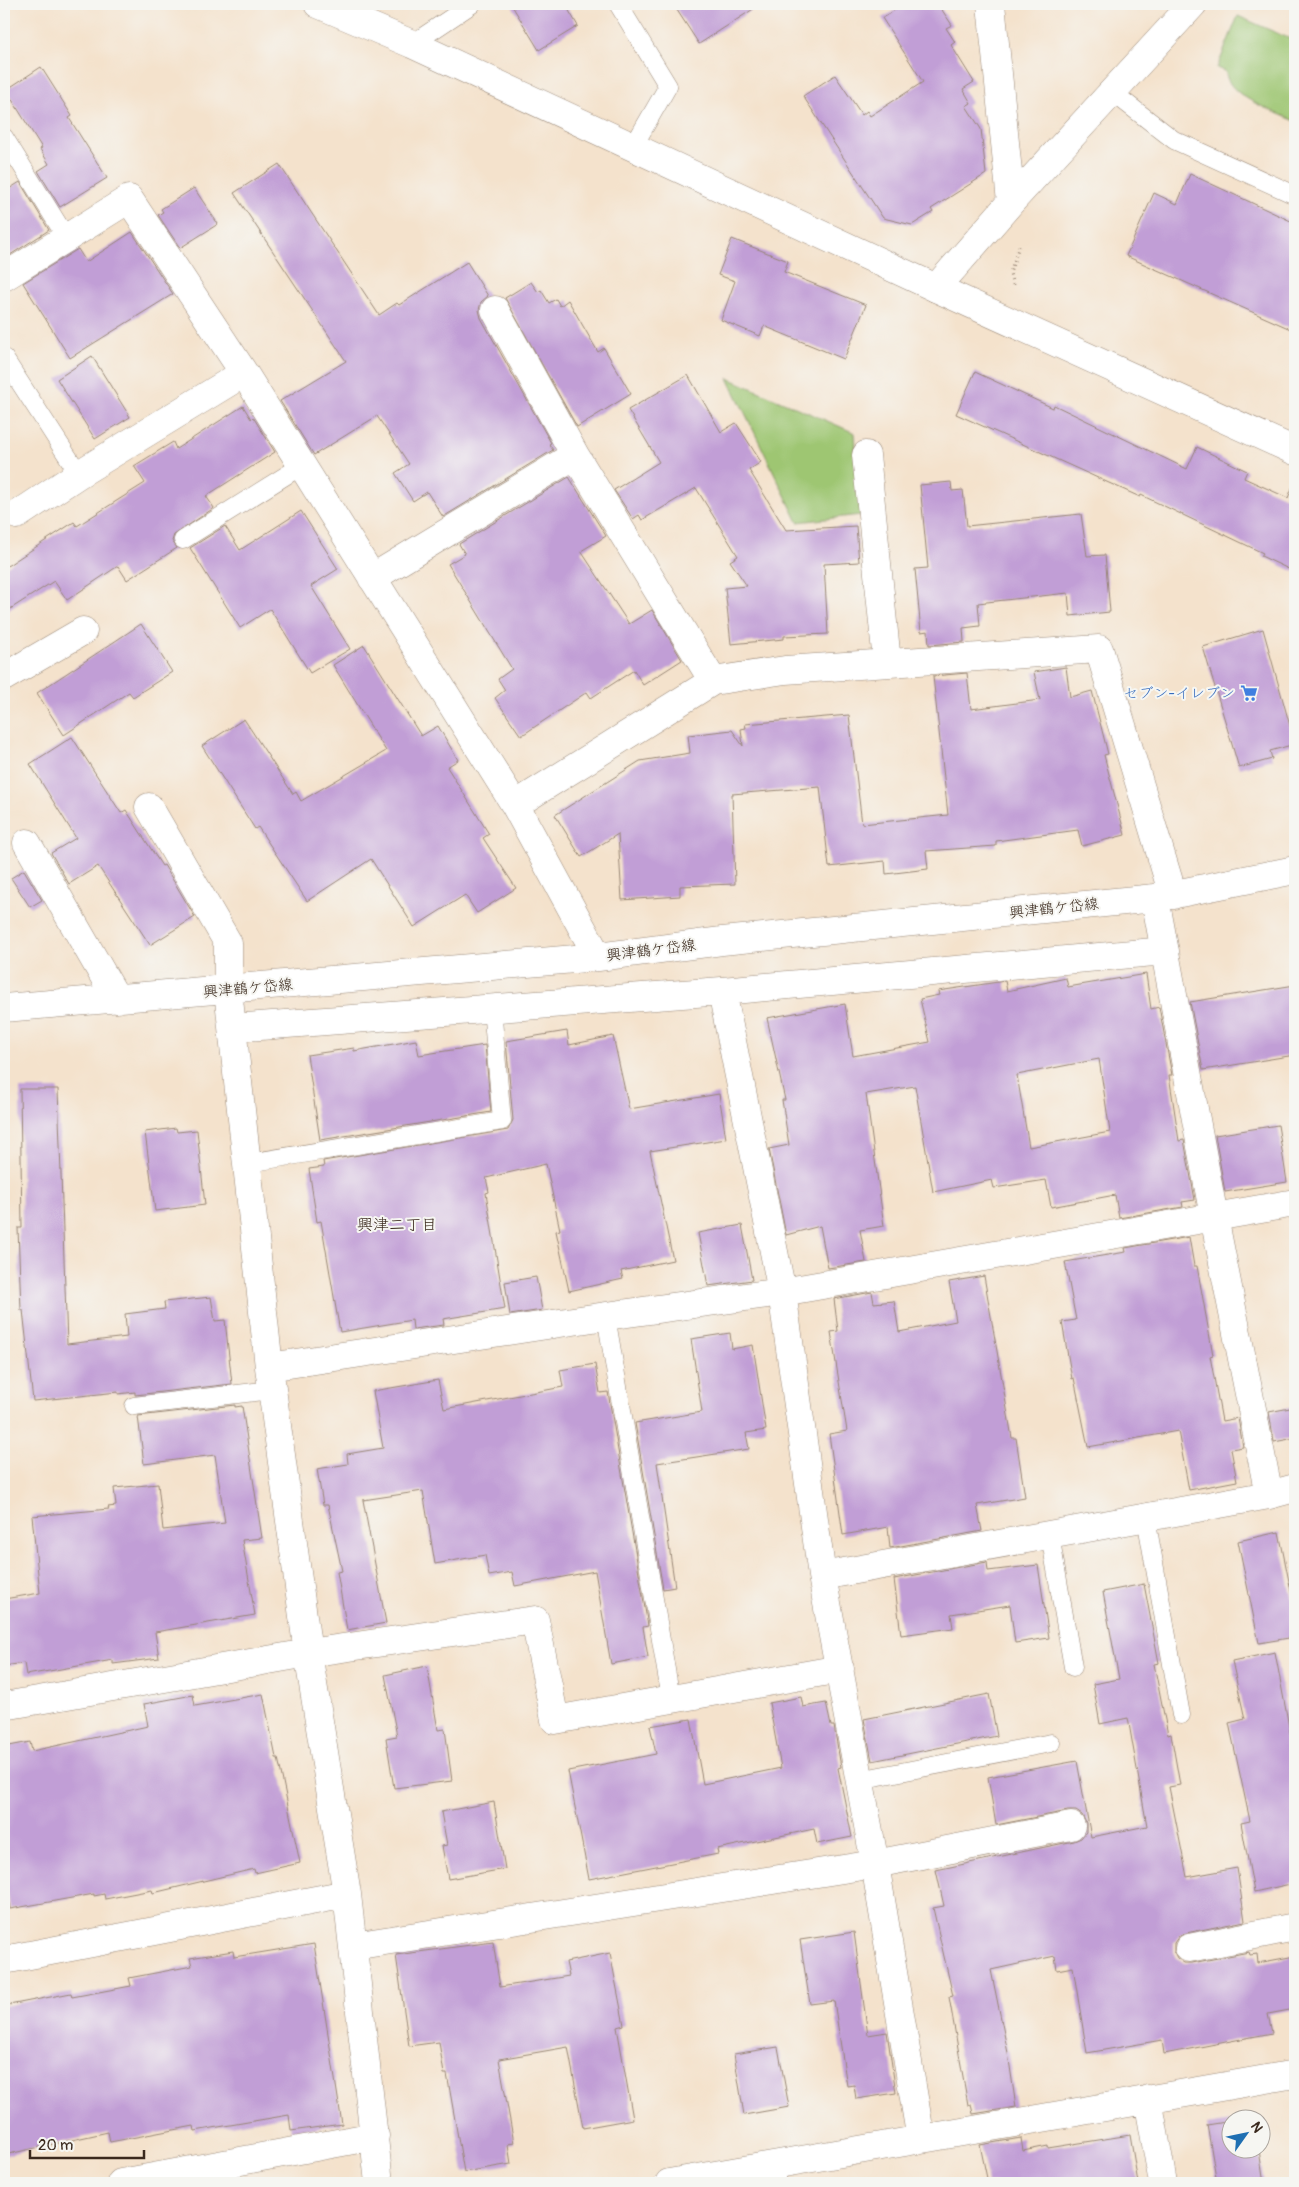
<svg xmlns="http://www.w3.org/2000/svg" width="1299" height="2187" font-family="Pangolin,'Klee One',sans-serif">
	<rect width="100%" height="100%" fill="#f6f6f2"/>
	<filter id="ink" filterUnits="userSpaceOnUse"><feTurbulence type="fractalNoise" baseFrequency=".02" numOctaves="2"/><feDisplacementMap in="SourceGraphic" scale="10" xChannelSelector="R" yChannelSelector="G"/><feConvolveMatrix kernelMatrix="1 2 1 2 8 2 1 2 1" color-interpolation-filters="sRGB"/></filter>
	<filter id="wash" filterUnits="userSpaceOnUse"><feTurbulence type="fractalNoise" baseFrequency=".0096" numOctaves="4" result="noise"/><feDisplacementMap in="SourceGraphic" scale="20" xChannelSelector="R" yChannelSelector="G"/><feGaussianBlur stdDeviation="1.12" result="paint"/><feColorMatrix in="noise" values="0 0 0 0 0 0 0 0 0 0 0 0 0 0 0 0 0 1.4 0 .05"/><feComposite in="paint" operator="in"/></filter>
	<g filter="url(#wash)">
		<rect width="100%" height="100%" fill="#f4e2cc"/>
		<path fill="#9ec672" stroke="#6c7848" d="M1238 16 1295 41V121C1276 112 1226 96 1226 72L1217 68Z
			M728 378 855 433 861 515 798 522Z"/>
		<g id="blocks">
			<path fill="#c19ed6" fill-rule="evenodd" d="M511 4H565L578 26 539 50Z
				M673 4H761L699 44Z
				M905 4H938L952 25 946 28 955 42 951 45 974 82 963 89 971 103 966 106 981 129 986 174 931 209 933 212 912 225 883 218 803 96 835 75 862 115 867 111 870 116 923 82 882 18Z
				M41 67 72 116 69 118 107 178 60 207 38 171 49 164 40 149 42 148 6 90Z
				M279 164 379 315 397 303 399 305 467 262 488 296 481 302 479 310 481 318 551 443 549 444 553 450 443 517 427 492 413 501 395 473 409 464 377 416 314 455 280 401 346 361 234 193Z
				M1190 174 1295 223V331L1126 256 1154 193 1177 204Z
				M20 182 49 230 7 257 4 252V192Z
				M194 188 218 224 180 248 158 215 163 212 161 209Z
				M132 232 173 294 70 358 23 283 78 249 86 262Z
				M732 239 788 261 784 272 866 305 844 359 764 326 760 336 721 320 735 281 718 275Z
				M531 282 538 292 541 290 549 303 556 299 560 306 568 300 598 352 604 348 631 394 577 427 505 298Z
				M92 356 130 417 95 439 57 379Z
				M975 372 1053 408 1054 405 1187 469 1197 447 1247 471 1244 478 1288 498 1295 481V572L1261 556 1263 553 1141 495 1140 497 956 414Z
				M688 375 721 432 736 423 761 462 749 470 786 530 856 526 859 562 824 564 828 634 784 636V639L731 644 725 588 747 586 730 561 738 556 696 488 642 520 639 515 633 519 614 490 659 462 628 410Z
				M243 406 251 419 253 417 275 452 206 496 214 508 174 535 172 541 177 548 127 580 118 566 67 600 54 581 4 613V568L74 522 77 526 145 483 134 466 173 442 176 449Z
				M569 477 606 536 581 551 629 624 652 610 682 660 643 685 634 670 591 698 587 692 521 736 495 698 505 690 498 679 512 669 448 564 465 554 459 544Z
				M951 482 952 491 963 490 967 526 1081 514 1087 556 1105 555 1110 612 1070 616 1068 593 978 603 980 626 963 628 964 642 929 645 928 631 921 632 915 569 928 568 920 485Z
				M301 511 338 569 311 586 350 649 310 673 270 609 240 628 190 548 225 526 240 550Z
				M141 624 172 672 133 697 129 692 64 735 37 693Z
				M1263 629 1295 744 1270 751 1272 759 1239 768 1203 647Z
				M364 645 421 736 438 726 458 760 447 767 489 834 483 838 516 888 477 913 465 895 414 927 371 859 307 901 258 827 255 829 202 746 244 719 293 794 296 792 301 801 386 751 333 665Z
				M1066 667 1070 697 1092 691 1108 754 1104 755 1125 835 1082 846 1078 830 996 841V846L926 851 928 869 886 874 885 861 829 867 820 787 732 794 735 884 680 886V896L622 900 618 834 581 857 555 815 640 761 690 753 688 735 732 730 743 746 741 729 746 728 745 724 849 715 862 824 948 815 933 676 967 673 971 709 1040 700 1034 672Z
				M72 737 121 813 126 810 162 866 164 865 195 917 150 945 98 866 69 884 51 853 76 838 30 764Z
				M24 870 42 900 30 907 11 878Z
				M1146 974 1151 1009 1159 1007 1172 1075H1169L1179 1141 1184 1140 1195 1200 1182 1202 1183 1207 1119 1218 1115 1195 1051 1207 1046 1180 994 1188 992 1180 933 1192 915 1086 866 1094 884 1226 860 1230 866 1262 828 1268 820 1226 786 1235 769 1149 789 1145 782 1100H785L767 1018 845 1004 853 1056 930 1042 920 999 939 995 938 991 1005 981 1007 991 1066 978 1068 987ZM1099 1059 1110 1132 1029 1147 1017 1075Z
				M1295 985V1055L1203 1070 1190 1002Z
				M567 1031 569 1045 613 1036 629 1109 719 1094 726 1139 650 1151 673 1260 621 1271 623 1279 569 1291 556 1231 560 1230 546 1164 486 1178 489 1192 486 1193 505 1309 443 1319 444 1325 413 1329 412 1320 340 1332 321 1221 317 1222 309 1169 324 1167 323 1161 508 1130 513 1120 506 1041Z
				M416 1040 419 1055 485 1045 491 1112 320 1140 307 1055 354 1048V1051Z
				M20 1089H58L67 1344 127 1337 125 1314 165 1309 164 1302 211 1297 215 1321 225 1320 232 1384 135 1395V1392L118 1394V1392L33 1401 23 1310H21L18 1228H22Z
				M1278 1125 1287 1182 1225 1192 1215 1135Z
				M176 1128 177 1132 197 1130 205 1205 155 1211 145 1132Z
				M742 1225 752 1280 708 1286 698 1233Z
				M1189 1237 1194 1266H1197L1213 1355 1210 1356 1222 1421 1238 1418 1243 1447 1231 1449 1237 1481 1189 1490 1178 1431 1088 1447 1074 1378 1072 1379 1062 1322 1076 1320 1065 1262 1126 1252 1125 1248Z
				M984 1276 1012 1438H1016L1025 1497 977 1505 982 1531 890 1548 888 1527 843 1535 829 1434 847 1431 831 1332 838 1331 834 1299 872 1292 874 1303 894 1301 899 1332 956 1321 949 1282Z
				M536 1277 542 1310 510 1315 505 1282Z
				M730 1333 732 1349 753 1345 766 1430 746 1433 749 1449 657 1463 675 1587 663 1589 635 1423 702 1412 691 1339Z
				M595 1364 600 1393 608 1392 648 1626 643 1627 648 1657 611 1664 595 1571 515 1586 512 1572 489 1576 485 1555 435 1564 423 1491 363 1500 386 1623 347 1630 337 1572 342 1571 328 1505H323L317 1469 348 1464 347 1454 383 1448 373 1391 438 1380 444 1409 563 1387 560 1370Z
				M235 1405V1407L242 1406 262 1538 242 1540 255 1615 155 1632 159 1658 113 1664V1660L26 1675 24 1663 4 1666V1599L40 1593 32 1516 109 1509 108 1507 116 1506 114 1488 158 1484 163 1530 225 1523 215 1455 144 1464 138 1416Z
				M1295 1407V1438L1274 1442 1269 1412Z
				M1279 1532 1295 1611V1637L1259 1643 1238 1541Z
				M987 1562 988 1571 1038 1565 1049 1638 1015 1643 1010 1605 951 1614 953 1628 901 1635 894 1579Z
				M1144 1584 1159 1663 1154 1664 1168 1735 1171 1734 1180 1785 1169 1787 1187 1877 1237 1868 1245 1921 1186 1933 1179 1936 1174 1943V1952L1177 1958 1184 1963H1192L1249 1952 1250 1955 1257 1954 1258 1963 1295 1956V2009L1268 2014 1272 2033 1164 2054 1162 2040 1087 2053 1073 1967 1057 1970 1055 1956 991 1970 1008 2053 1016 2107 973 2114 971 2104 968 2105 949 1997 953 1996 933 1908 944 1906 936 1870 1074 1841 1081 1838 1086 1832V1823L1082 1815 1076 1811H1068L996 1825 988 1777 1077 1761 1091 1837 1147 1826 1128 1718 1100 1724 1093 1684 1119 1679 1103 1592Z
				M1275 1652 1295 1759V1883L1254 1892 1241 1823 1250 1821 1229 1723 1245 1719 1232 1661Z
				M427 1666 438 1730 445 1729 452 1781 394 1788 386 1738 397 1736 385 1675Z
				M263 1694 276 1758H278L300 1863 255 1873 254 1869 153 1893 152 1890 105 1899 104 1894 94 1896V1894L10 1909 4 1872V1747L30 1742 32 1751 148 1726 144 1704 193 1695 195 1706Z
				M989 1694 997 1736 872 1761 864 1719Z
				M801 1697 803 1707 826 1703 831 1726H834L841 1767 838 1768 852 1837 817 1844 814 1829 717 1849 718 1854 589 1879 568 1771 656 1754 650 1726 691 1719 703 1784 781 1768 769 1703Z
				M494 1802 505 1869 448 1879 442 1846 447 1845 441 1812Z
				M854 1932 868 2035 887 2032 896 2093 856 2099 854 2085 847 2086 834 2001 810 2004 800 1940Z
				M493 1942 500 1987 569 1976 566 1962 610 1953 624 2025 617 2027 633 2119 583 2128 568 2047 499 2059 514 2143 508 2144 511 2164 464 2172 447 2074H444L439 2042 409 2046 396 1955Z
				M314 1944 342 2124 291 2131 289 2115 195 2131 194 2126 110 2142 108 2132 4 2155V2006L71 1993 72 1997 131 1986 129 1978 192 1966 190 1958 233 1951 234 1957Z
				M778 2047 789 2107 744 2115 734 2054Z
				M1232 2121V2150H1259L1264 2183H1217L1207 2125Z
				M1130 2135 1138 2183H988L980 2145 1021 2138 1023 2151 1048 2146V2148Z"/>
		</g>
	</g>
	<g filter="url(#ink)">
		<use href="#blocks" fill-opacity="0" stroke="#988675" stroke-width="1"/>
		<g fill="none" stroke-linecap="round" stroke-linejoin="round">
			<g stroke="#988675" stroke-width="19">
				<path id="service" d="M618 4 668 86 633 147
					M412 44 472 4
					M1112 92 1174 140 1295 195
					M4 137 66 237
					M4 358 79 474
					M183 540 301 466
					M248 1163 502 1121 492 1008
					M606 1316 671 1699
					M134 1406 272 1390
					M1146 1518 1181 1715
					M1050 1535 1073 1667
					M859 1780 1051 1743
					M773 2165 777 2183"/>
			</g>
			<g stroke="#988675" stroke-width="29">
				<path id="minor" d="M991 4 1011 202
					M4 277 129 199 244 373 515 805 598 957
					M936 288 1011 202 1193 4
					M495 310 575 455 713 681
					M866 455 887 662
					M17 515 79 474 244 373
					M372 578 575 455
					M4 677 83 631
					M515 805 713 681 785 670 1099 649 1173 895
					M149 807 228 943V990L269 1367 308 1653 347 1894 379 2183
					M27 843 117 999
					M1155 898 1214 1217 1269 1495
					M4 1008 598 957 722 941 1155 898 1295 870
					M233 1028 722 991 1165 951
					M269 1367 606 1316 782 1292 1295 1203
					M822 1576 1269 1495 1295 1488
					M4 1706 308 1653 535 1620 555 1720 840 1669
					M353 1946 875 1864 822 1576 782 1292 722 991
					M1189 1948 1295 1927
					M4 1960 347 1894
					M1148 2099 1163 2183
					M921 2140 875 1864 1071 1826
					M121 2183 375 2136
					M669 2183 1295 2074"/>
			</g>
			<g stroke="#988675" stroke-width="29">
				<path id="tertiary" d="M318 4 412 44 936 288 1295 451"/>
			</g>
			<path stroke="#988675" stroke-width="3" stroke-dasharray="1 4" stroke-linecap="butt" d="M1013 285 1010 273 1019 246"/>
			<use href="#service" stroke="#fff" stroke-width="18"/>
			<use href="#minor" stroke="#fff" stroke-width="28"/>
			<use href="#tertiary" stroke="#fff" stroke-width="28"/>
		</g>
	</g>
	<defs>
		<g id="supermarket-bare" transform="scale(1.35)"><path d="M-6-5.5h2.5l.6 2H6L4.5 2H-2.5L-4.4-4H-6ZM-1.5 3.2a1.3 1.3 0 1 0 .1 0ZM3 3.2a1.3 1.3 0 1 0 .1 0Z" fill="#3f7fe0" stroke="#f6f6f2" stroke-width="2.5" paint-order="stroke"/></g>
	</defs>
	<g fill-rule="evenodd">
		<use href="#supermarket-bare" x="1249" y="693"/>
	</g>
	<g text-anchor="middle" stroke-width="4" stroke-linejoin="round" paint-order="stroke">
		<g font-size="15" fill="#366cbe" stroke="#f6f6f2" text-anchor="end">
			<text x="1235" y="698">セブン-イレブン</text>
		</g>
		<g font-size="15" fill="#3b2a1e" stroke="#f6f6f2">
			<text transform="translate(1054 908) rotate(-6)" y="5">興津鶴ケ岱線</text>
			<text transform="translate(651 950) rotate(-7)" y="5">興津鶴ケ岱線</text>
			<text transform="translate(248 988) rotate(-5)" y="5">興津鶴ケ岱線</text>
		</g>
		<g font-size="16" fill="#3b2a1e" stroke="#f6f6f2">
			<text x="397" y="1230">興津二丁目</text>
		</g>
	</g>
	<rect width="1299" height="2187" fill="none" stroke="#f6f6f2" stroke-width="20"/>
	<g transform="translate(1246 2134) rotate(57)"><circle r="24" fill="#f6f6f2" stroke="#aba49d"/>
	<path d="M0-4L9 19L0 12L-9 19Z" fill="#1f6fb2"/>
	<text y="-8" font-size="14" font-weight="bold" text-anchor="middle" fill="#3b2a1e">N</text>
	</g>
	<path d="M30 2150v8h114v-8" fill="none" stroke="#3b2a1e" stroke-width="2.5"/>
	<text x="38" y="2150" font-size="15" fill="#3b2a1e" stroke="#f6f6f2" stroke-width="4" paint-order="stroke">20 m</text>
</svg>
